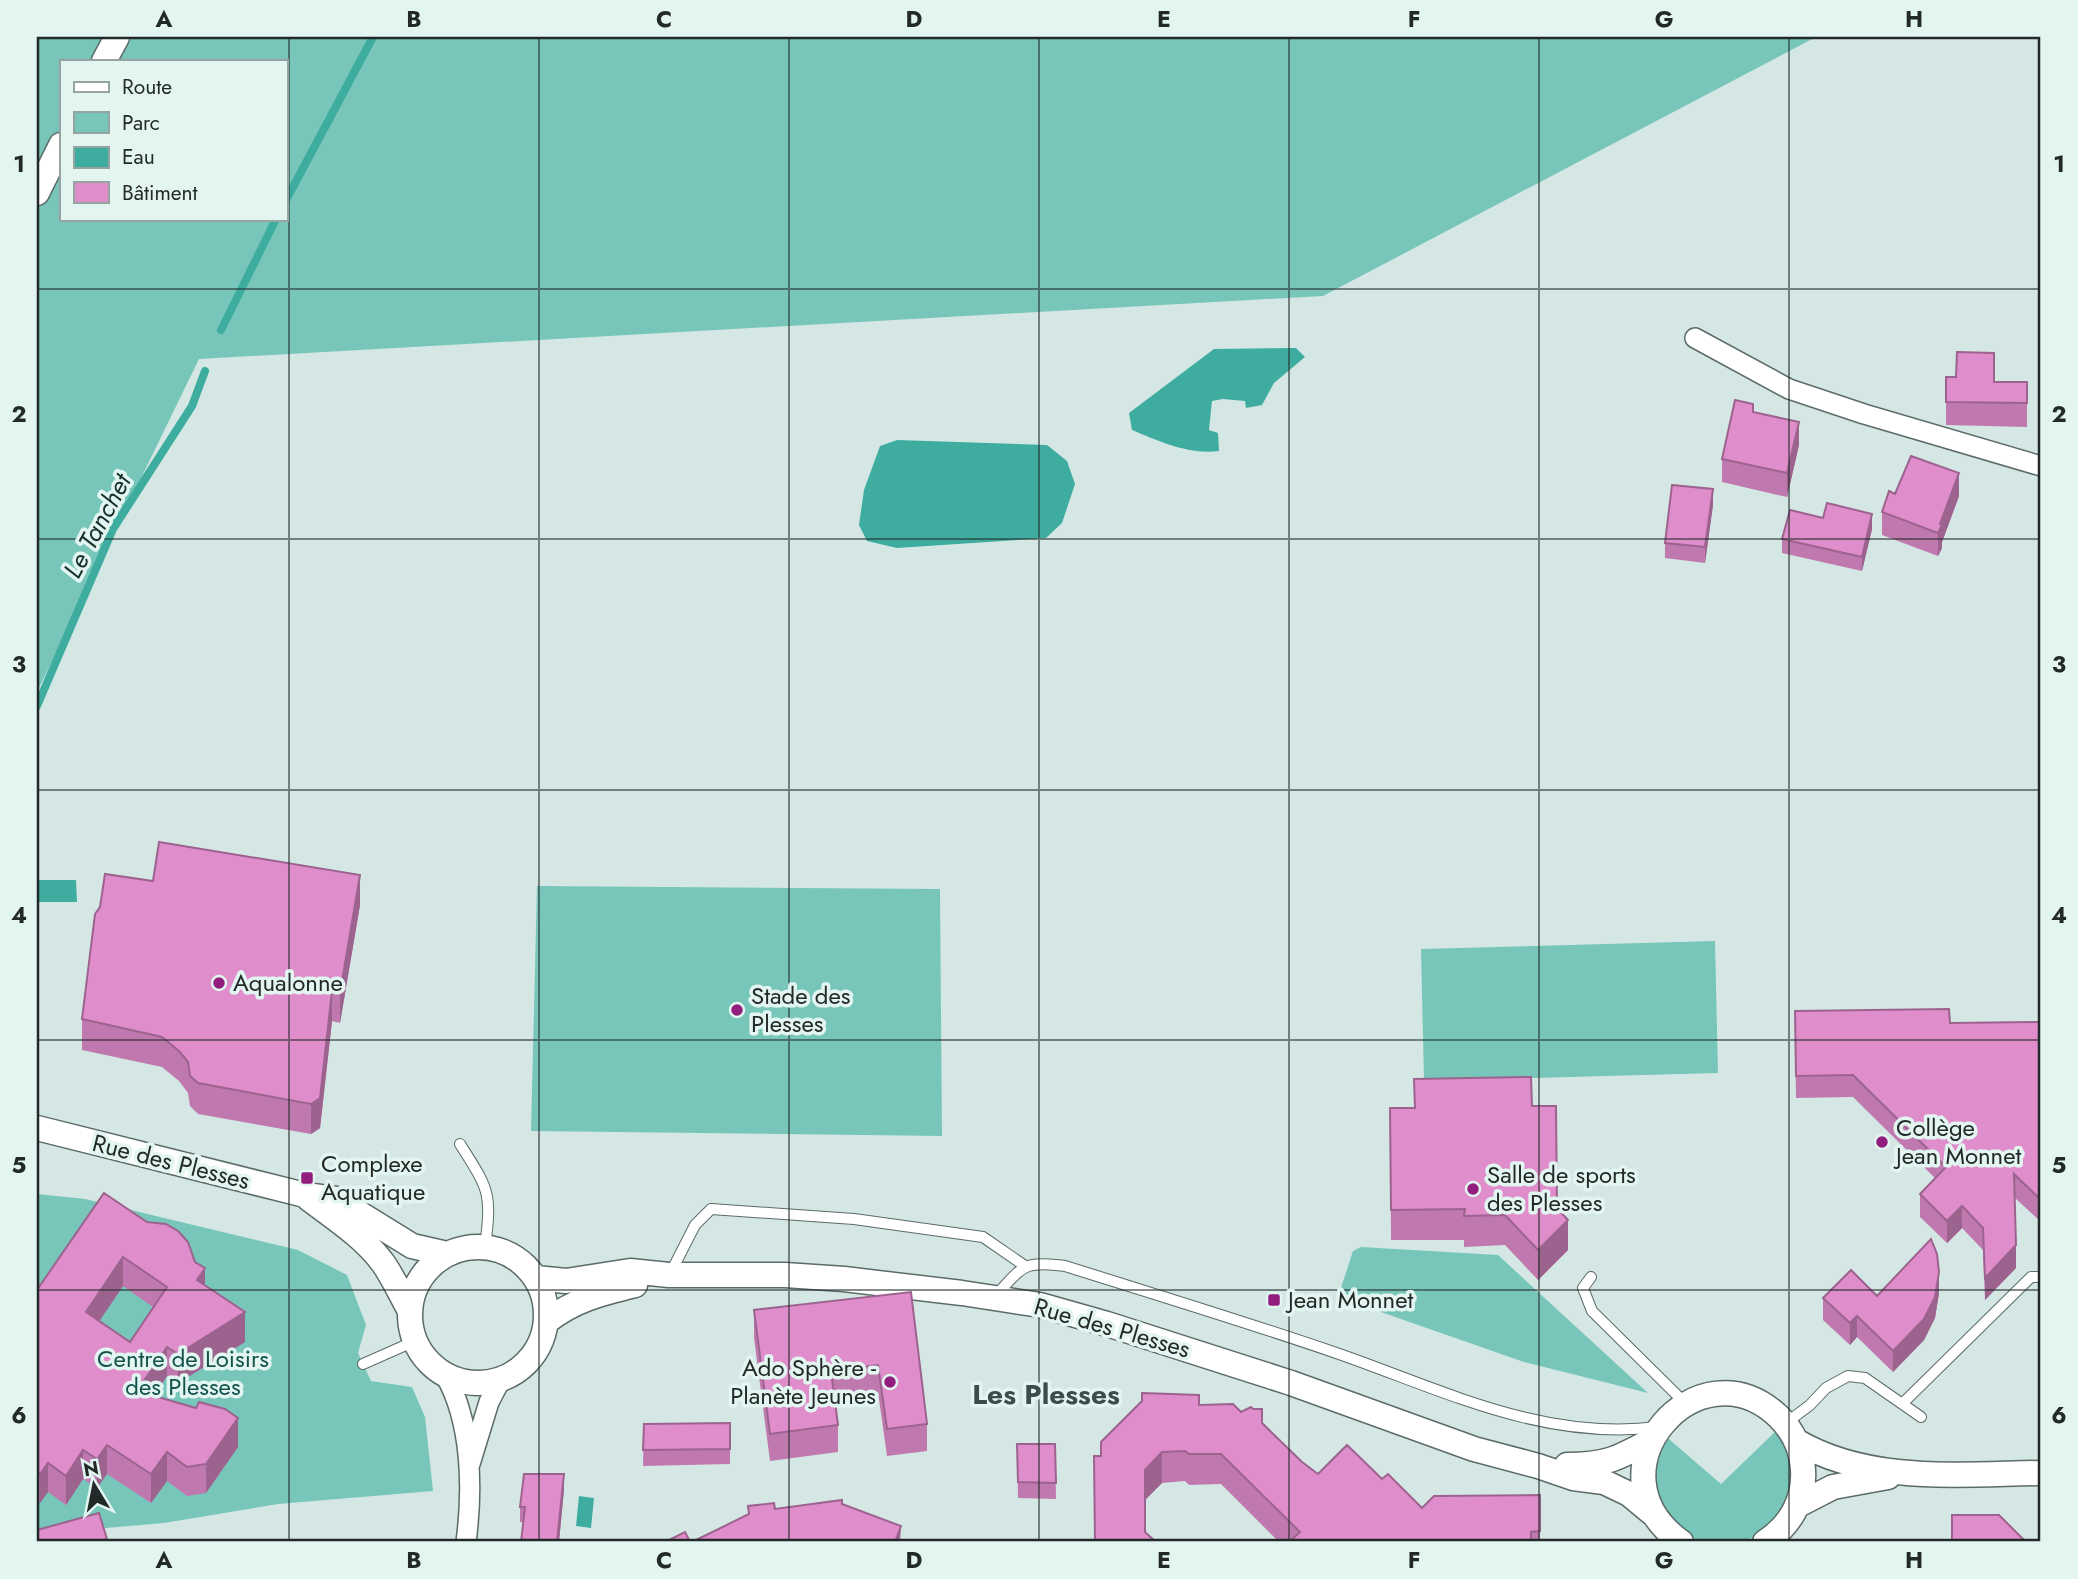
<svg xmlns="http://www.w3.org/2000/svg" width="2078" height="1579" font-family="Jost,sans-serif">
	<rect width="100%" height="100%" fill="#d5e7e4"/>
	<path fill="#78c6ba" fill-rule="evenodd" d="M37 37H1816L1323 296 199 359 37 692ZM61 61H285V219H61Z
		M537 886 940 889 942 1136 531 1131Z
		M1715 941 1718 1073 1424 1081 1421 949Z
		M37 1194 85 1199 298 1250 347 1275 366 1325 358 1353 371 1381 412 1387 425 1417 433 1491 278 1504 164 1523 37 1534Z
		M1361 1247 1498 1255 1648 1393 1524 1362 1338 1297 1353 1251Z
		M1778 1429 1793 1465 1791 1494 1778 1517 1760 1535 1740 1542H1703L1685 1535 1661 1513 1652 1481 1663 1434 1721 1484Z"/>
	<path fill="#3ead9f" d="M1296 348 1305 357 1274 383 1262 405 1246 408 1245 401 1223 399 1212 401 1209 430 1218 433 1219 451C1189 455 1158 441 1132 430L1129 413 1214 349Z
		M897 440 1047 445 1067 461 1075 484 1062 523 1046 538 897 548 867 541 859 525 864 490 880 446Z
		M37 880H76L77 902H37Z
		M579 1496 594 1498 591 1528 576 1526Z"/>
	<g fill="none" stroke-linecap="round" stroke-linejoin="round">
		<path stroke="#3ead9f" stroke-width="8" d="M285 202 373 37
			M221 330 276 219
			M37 706 113 529 192 406 205 371"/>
		<g stroke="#5b6b68" stroke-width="12">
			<path id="service" d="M460 1144C489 1190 492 1192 485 1247
				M670 1274 695 1225 711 1209 854 1219 983 1237 1025 1266
				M1591 1277 1583 1288 1592 1311 1685 1403
				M995 1296C1023 1267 1022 1260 1065 1266 1157 1295 1250 1323 1342 1355 1447 1392 1544 1441 1658 1427
				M363 1364 415 1341
				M1903 1403 2031 1277H2041
				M1786 1423 1810 1405 1826 1388 1848 1376 1865 1378 1921 1417"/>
		</g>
		<g stroke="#5b6b68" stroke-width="22">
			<path id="minor" d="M1695 338 1789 389 1864 414 2041 466
				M445 1375C472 1422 473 1489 466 1542
				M470 1464 489 1402 501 1379"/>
		</g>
		<g stroke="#5b6b68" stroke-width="27">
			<path id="tertiary" d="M104 61 117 37
				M37 193 61 145
				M37 1128 305 1195 336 1199 412 1246 447 1254
				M308 1198C334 1218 363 1236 383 1263 393 1277 401 1295 410 1311
				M410 1315a68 68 0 1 1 136 0a68 68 0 1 1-136 0Z
				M536 1278 566 1281 630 1271 669 1275H785L844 1279 962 1293 1040 1305 1107 1324 1291 1383 1474 1449 1538 1466 1573 1478 1604 1482 1629 1494 1652 1513
				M546 1322C573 1300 602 1293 635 1285
				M1796 1441C1869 1484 1960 1474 2041 1473
				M1567 1465C1605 1465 1617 1459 1650 1441
				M1798 1505 1833 1487 1888 1477
				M1681 1542C1583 1472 1698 1339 1779 1417 1793 1431 1802 1450 1803 1470 1805 1500 1790 1526 1765 1542"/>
		</g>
		<use href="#service" stroke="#fff" stroke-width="10"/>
		<use href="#minor" stroke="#fff" stroke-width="19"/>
		<use href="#tertiary" stroke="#fff" stroke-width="24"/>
	</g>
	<path fill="#c079af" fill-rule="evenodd" d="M1946 377 1994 382H2027V427L1946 425Z
		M1753 412 1799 445 1787 497 1722 482V459Z
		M1895 494 1959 496 1942 542V548L1938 556 1882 535V512Z
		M1713 505 1705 563 1665 558V543Z
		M1823 518 1872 529 1862 571 1782 553V539Z
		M153 881 360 905 340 1023 332 1021 320 1128 311 1134 198 1114 190 1106 188 1093 179 1081 162 1067 82 1050V1019Z
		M1795 1011 1950 1023 2041 1022V1222L2015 1198 2016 1268 1985 1300 1983 1250 1962 1228 1947 1243 1920 1217V1194L1935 1178 1853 1097 1796 1098Z
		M1414 1079 1532 1106 1568 1250 1538 1280 1505 1245 1464 1247V1240H1391L1390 1108H1414Z
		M147 1222 205 1286 245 1342 178 1383 167 1376 154 1396 238 1447 206 1493 187 1496 167 1481 151 1503 107 1474 97 1488 83 1479 66 1505 48 1492 40 1503 37 1501V1286L39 1287ZM123 1286 153 1307 130 1342 99 1321Z
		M911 1292 927 1424V1451L887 1456 878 1392 835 1398 838 1425V1452L770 1461 754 1338V1310Z
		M1939 1293 1935 1318 1924 1340 1893 1372 1857 1337 1850 1345 1823 1320V1298Z
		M1199 1405 1241 1412 1262 1423 1302 1462 1318 1474 1382 1479 1422 1508 1540 1495V1542H1279L1221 1484 1189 1485 1185 1481 1162 1483 1145 1500 1095 1542 1101 1456Z
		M730 1423V1464L643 1466 644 1424Z
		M1017 1444H1055L1056 1499 1018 1498Z
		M564 1489 559 1542H521L523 1522H520V1507Z"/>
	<path fill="#9c638e" d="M1799 422V445L1787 497V473Z
		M1959 473V496L1942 542V548L1938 556V533Z
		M1713 489V505L1705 563V547Z
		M1872 514V529L1862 571V557Z
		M360 875V905L340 1023V993Z
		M332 991V1021L320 1128 311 1134V1104Z
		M1962 1206V1228L1947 1243V1221Z
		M1568 1220V1250L1538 1280V1250Z
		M2016 1245V1268L1985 1300V1278Z
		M123 1257V1286L86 1341V1312Z
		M205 1268V1297L197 1280Z
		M1939 1272V1293L1935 1318 1924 1340 1893 1372V1351Z
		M245 1312V1342L178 1383V1354Z
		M1857 1316V1337L1850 1345V1323Z
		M167 1347V1376L137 1420V1391Z
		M238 1418V1447L206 1493V1464Z
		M107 1445V1474L97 1488V1459Z
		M83 1450V1479L66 1505V1476Z
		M167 1452V1481L151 1503V1474Z
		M1162 1452V1483L1145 1500V1470Z
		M48 1463V1492L40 1503V1474Z
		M564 1474V1489L559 1542H557Z
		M901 1526 900 1542H895Z"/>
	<path fill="#df8dcb" stroke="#9c638e" stroke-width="2" fill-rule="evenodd" d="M1957 352 1994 353V382H2027V403L1946 402V377H1956Z
		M1735 400 1753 404V412L1799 422 1787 473 1722 459Z
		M1911 456 1959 473 1940 524 1942 525 1938 533 1882 512 1889 491 1895 494Z
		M1672 485 1713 489 1705 547 1665 543Z
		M1827 503 1872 514 1862 557 1782 539 1790 510 1823 518Z
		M159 842 360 875 340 993 332 991 320 1098 311 1104 198 1083 190 1076 188 1062 179 1051 162 1037 82 1019 95 914 100 907 105 874 153 881Z
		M1949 1009 1950 1023 2041 1022V1200L2014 1174 2016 1245 1985 1278 1983 1228 1962 1206 1947 1221 1920 1194 1946 1167 1853 1075 1796 1076 1795 1011Z
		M1531 1077 1532 1106H1556L1557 1208 1568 1220 1538 1250 1505 1215 1464 1216 1465 1209 1391 1210 1390 1108H1415L1414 1079Z
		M104 1193 147 1222 166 1224 178 1231 188 1242 195 1262 205 1268 197 1280 245 1312 178 1354 167 1347 137 1391 196 1408 199 1402 225 1409 238 1418 206 1464 187 1467 167 1452 151 1474 107 1445 97 1459 83 1450 66 1476 48 1463 40 1474 37 1472V1286L39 1287ZM123 1257 167 1287 130 1342 86 1312Z
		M1931 1239 1937 1254 1939 1272 1935 1297 1924 1319 1893 1351 1857 1316 1850 1323 1823 1298 1851 1270 1877 1296Z
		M911 1292 927 1424 887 1429 878 1365 831 1371 838 1425 770 1434 754 1310Z
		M1142 1393 1199 1395V1405L1233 1404 1241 1412 1251 1407 1253 1409H1262V1423L1302 1462 1318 1474 1347 1445 1382 1479 1388 1474 1422 1508 1434 1496 1540 1495V1531L1531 1532V1541L1289 1542 1300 1532 1221 1454H1189L1185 1451 1162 1452 1145 1470V1532L1156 1542H1095L1094 1456H1101V1442L1142 1401Z
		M730 1423V1449L643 1450 644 1424Z
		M1017 1444H1055L1056 1483 1018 1482Z
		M524 1474H564L557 1542H521L525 1507H520Z
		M842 1500V1504L901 1526 895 1542H692L749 1514 748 1506 774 1503 775 1509Z
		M99 1513 107 1539 96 1542H37V1530Z
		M1952 1515H1999L2026 1542H1952Z
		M685 1532 690 1542H665Z"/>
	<path fill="none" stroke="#222928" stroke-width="2" stroke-opacity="0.55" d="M289 37V1542M539 37V1542M789 37V1542M1039 37V1542M1289 37V1542M1539 37V1542M1789 37V1542M37 289H2041M37 539H2041M37 790H2041M37 1040H2041M37 1290H2041"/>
	<g fill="#911d7d" stroke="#e2f5f1" stroke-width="2.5">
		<circle cx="219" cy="983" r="7"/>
		<circle cx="737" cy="1010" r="7"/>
		<circle cx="1882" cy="1142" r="7"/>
		<rect x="300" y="1171" width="14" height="14" rx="3.5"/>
		<circle cx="1473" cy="1189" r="7"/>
		<rect x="1267" y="1293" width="14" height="14" rx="3.5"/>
		<circle cx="890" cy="1382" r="7"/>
	</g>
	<g text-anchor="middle" stroke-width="7" stroke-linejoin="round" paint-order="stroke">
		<g font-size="24" fill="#222928" stroke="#e2f5f1" text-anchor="start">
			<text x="233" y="991">Aqualonne</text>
			<text x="751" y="1004">Stade des<tspan x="751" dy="28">Plesses</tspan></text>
			<text x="1896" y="1136">Collège<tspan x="1896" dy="28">Jean Monnet</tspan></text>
			<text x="321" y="1172">Complexe<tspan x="321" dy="28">Aquatique</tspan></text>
			<text x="1487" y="1183">Salle de sports<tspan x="1487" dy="28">des Plesses</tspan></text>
			<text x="1288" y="1308">Jean Monnet</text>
			<text x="876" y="1376" text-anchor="end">Ado Sphère -<tspan x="876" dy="28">Planète Jeunes</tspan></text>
		</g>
		<g font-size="24" fill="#222928" stroke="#e2f5f1">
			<text transform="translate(171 1162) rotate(14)" y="8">Rue des Plesses</text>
			<text transform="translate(1112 1328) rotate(16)" y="8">Rue des Plesses</text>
		</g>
		<g font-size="24" fill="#14524b" stroke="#e2f5f1">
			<text x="183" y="1367">Centre de Loisirs<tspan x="183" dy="28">des Plesses</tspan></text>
		</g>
		<g font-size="26" font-style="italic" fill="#18312d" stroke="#e2f5f1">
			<text transform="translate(97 526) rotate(-62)" y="9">Le Tanchet</text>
		</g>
		<g font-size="28" font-weight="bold" fill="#3d4c4a" stroke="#e2f5f1">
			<text x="1046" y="1404">Les Plesses</text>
		</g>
	</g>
	<rect width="2078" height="1579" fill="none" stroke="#e2f5f1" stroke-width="77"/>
	<rect x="60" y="60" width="228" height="161" fill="#e2f5f1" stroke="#95a3a1" stroke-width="2"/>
	<rect x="74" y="82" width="35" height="10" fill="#ffffff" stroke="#95a3a1" stroke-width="2"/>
	<text x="122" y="94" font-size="21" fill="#222928">Route</text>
	<rect x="74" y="112" width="35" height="21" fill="#78c6ba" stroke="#95a3a1" stroke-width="2"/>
	<text x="122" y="130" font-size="21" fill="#222928">Parc</text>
	<rect x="74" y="147" width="35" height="21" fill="#3ead9f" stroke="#95a3a1" stroke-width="2"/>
	<text x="122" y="164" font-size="21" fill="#222928">Eau</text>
	<rect x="74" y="182" width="35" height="21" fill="#df8dcb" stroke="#95a3a1" stroke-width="2"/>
	<text x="122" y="200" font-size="21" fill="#222928">Bâtiment</text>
	<g transform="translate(94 1485) rotate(350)" stroke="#e2f5f1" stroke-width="5" paint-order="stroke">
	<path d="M0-5L12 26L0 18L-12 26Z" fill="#222928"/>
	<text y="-10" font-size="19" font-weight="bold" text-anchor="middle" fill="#222928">N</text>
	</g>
	<rect x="38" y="38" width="2001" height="1502" fill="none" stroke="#222928" stroke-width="2.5"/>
	<g font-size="23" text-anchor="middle" font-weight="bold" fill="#222928">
		<text x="164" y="27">A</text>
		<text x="414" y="27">B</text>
		<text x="664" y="27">C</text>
		<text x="914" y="27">D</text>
		<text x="1164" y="27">E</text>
		<text x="1414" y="27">F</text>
		<text x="1664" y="27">G</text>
		<text x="1914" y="27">H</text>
		<text x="19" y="172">1</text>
		<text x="2059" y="172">1</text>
		<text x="19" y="422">2</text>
		<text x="2059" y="422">2</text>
		<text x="19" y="672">3</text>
		<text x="2059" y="672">3</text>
		<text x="19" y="923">4</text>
		<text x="2059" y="923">4</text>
		<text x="19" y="1173">5</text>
		<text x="2059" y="1173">5</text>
		<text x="19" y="1423">6</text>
		<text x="2059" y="1423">6</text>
		<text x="164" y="1568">A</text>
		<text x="414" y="1568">B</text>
		<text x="664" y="1568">C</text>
		<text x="914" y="1568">D</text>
		<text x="1164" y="1568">E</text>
		<text x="1414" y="1568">F</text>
		<text x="1664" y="1568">G</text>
		<text x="1914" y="1568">H</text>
	</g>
</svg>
